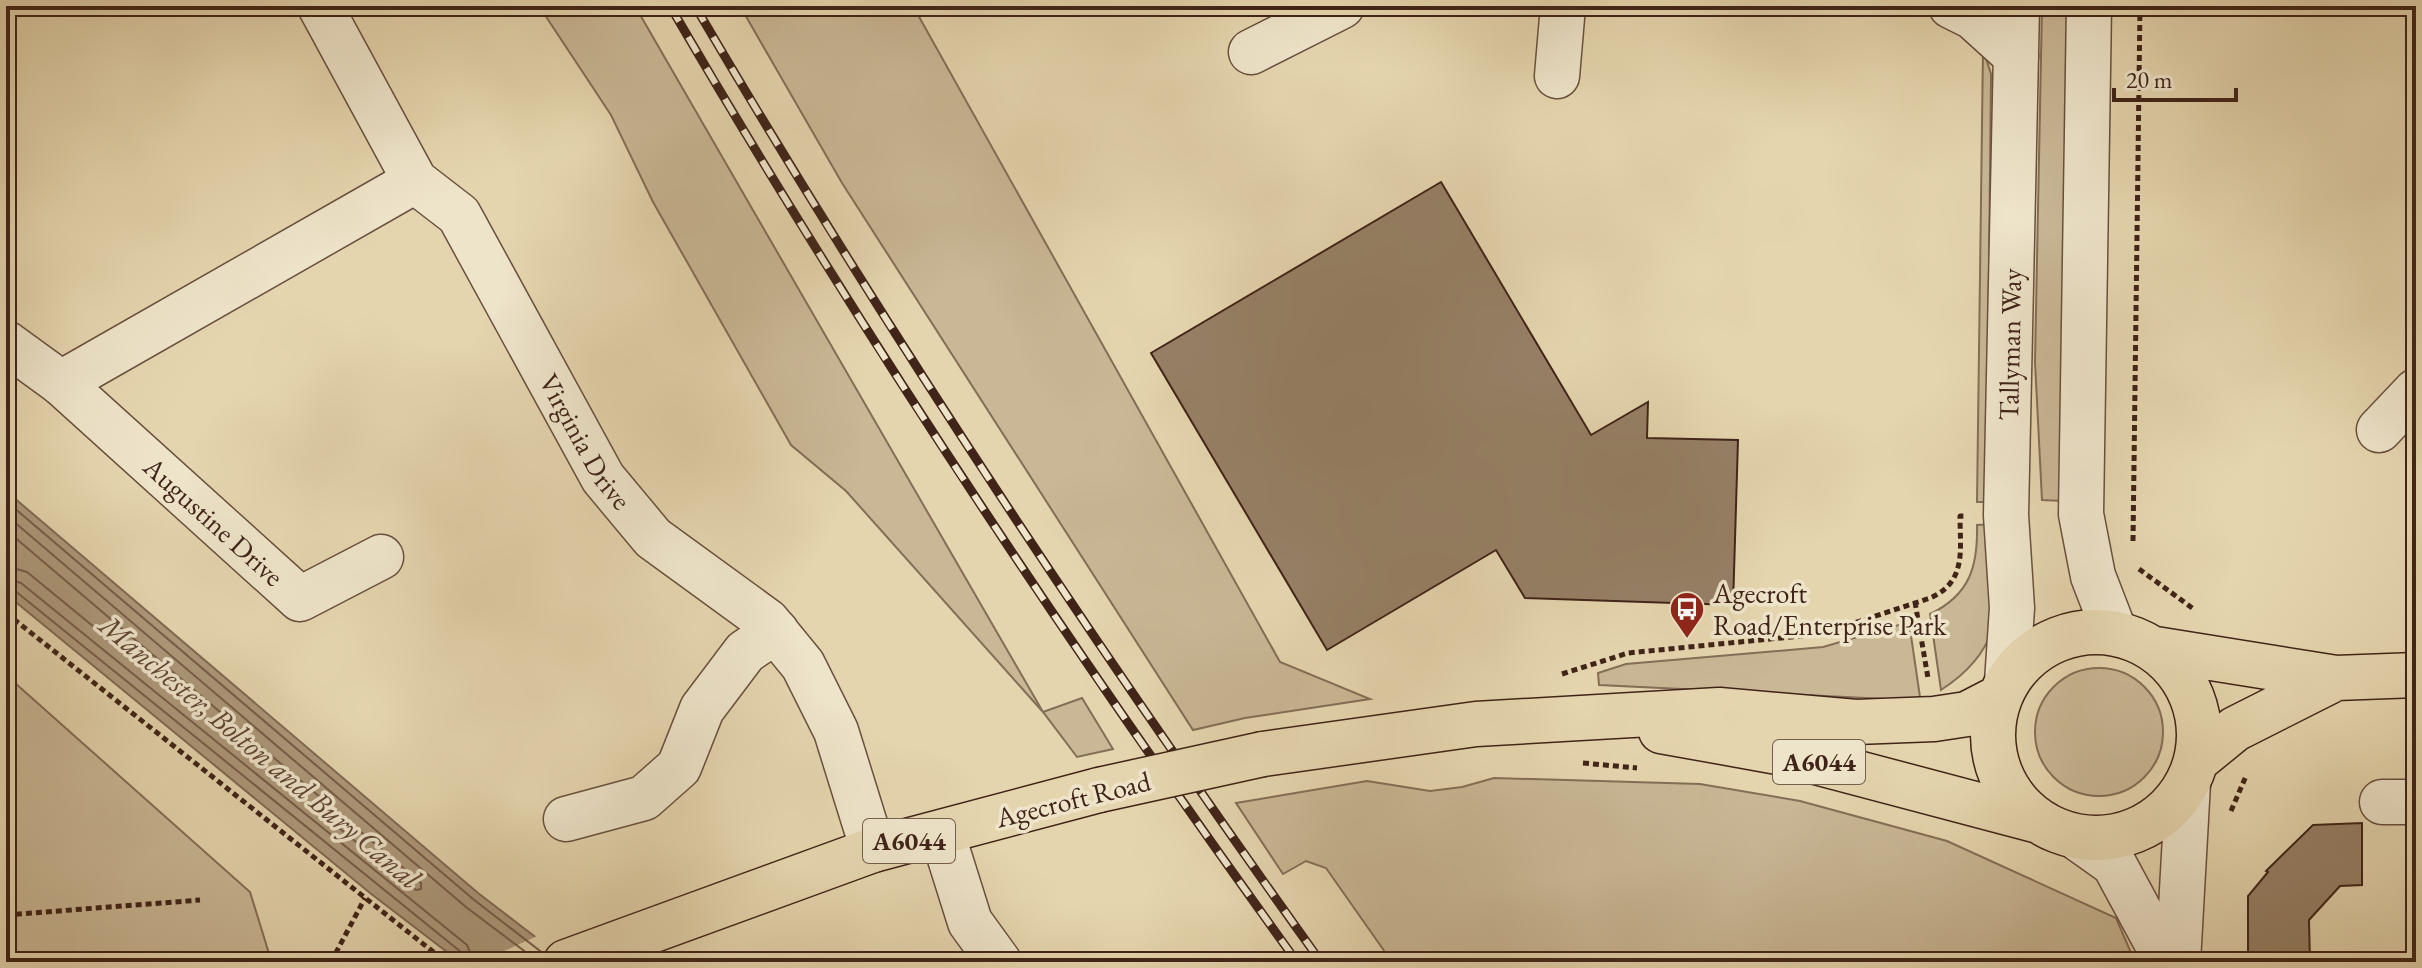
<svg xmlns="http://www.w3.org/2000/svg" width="2422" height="968" font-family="'EB Garamond',serif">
	<rect width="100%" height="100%" fill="#e5d5ae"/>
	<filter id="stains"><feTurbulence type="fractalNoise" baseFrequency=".0025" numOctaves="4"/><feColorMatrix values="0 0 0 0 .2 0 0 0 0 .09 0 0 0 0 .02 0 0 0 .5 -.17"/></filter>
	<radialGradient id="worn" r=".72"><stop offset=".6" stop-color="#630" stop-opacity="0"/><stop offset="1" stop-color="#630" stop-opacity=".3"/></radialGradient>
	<path fill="#c9b795" stroke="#846e57" stroke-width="2" d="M539 6H635L1043 712 1082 698 1113 749 1077 757 1043 712 846 491 791 445 653 202 611 115Z
		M740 6H913L1280 662 1370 699 1245 718 1193 730 842 183Z
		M2042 6H2069L2063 501 2042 500 2035 362Z
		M1983 49 1991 74 1988 362 1996 502H1977Z
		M1997 524C1997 597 2011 645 1941 690L1930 614C1970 595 1978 566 1977 525Z
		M1909 622 1920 697 1908 700 1599 685 1598 673 1626 664 1823 647Z
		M2035 732a64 64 0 1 1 128 0a64 64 0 1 1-128 0Z
		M6 675 250 892 271 960 6 962Z
		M1494 778 1700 784 1800 801 1947 841 2116 918 2135 962H1392L1326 868 1306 861 1283 874 1236 803 1367 781 1430 791 1462 787Z"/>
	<path fill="#ad997b" stroke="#816a54" stroke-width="2" d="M6 491 478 893 568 962H460L370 893 6 594Z"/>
	<path fill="#e5d5ae" d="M538 934 572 962H480L535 937Z"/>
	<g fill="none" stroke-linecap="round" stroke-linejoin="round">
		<path stroke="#765e4a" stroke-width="2" d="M6 501 473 899 544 954
			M6 515 466 907 539 962
			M6 530 421 883V889L416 890 389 869 27 572 6 566
			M6 578 21 583 467 945 474 962
			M6 588 14 590 461 952 464 962"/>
	</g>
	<path fill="#968066" stroke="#402419" stroke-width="2" d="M1441 182 1591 435 1648 402 1647 438 1738 440 1733 605 1525 598 1496 550 1327 650 1151 353Z
		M2362 823V885L2340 886 2309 920 2310 962H2248V896L2268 872 2266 871 2313 825Z"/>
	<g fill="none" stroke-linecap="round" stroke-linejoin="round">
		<g stroke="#69503e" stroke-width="47">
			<g id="minor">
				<path id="s1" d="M320 6 415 181 459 215 603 478 653 538 767 621 803 665 836 731 873 850"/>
				<path d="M1951 6 1973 17 2016 56"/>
				<path d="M2089 6 2081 514 2093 576 2115 633"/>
				<path d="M1251 52 1342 6"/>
				<path d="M1557 76 1563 6"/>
				<path id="s2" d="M6 343 61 383 300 599 381 557"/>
				<path d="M61 383 415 181"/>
				<path d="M2379 430 2416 391"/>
				<path id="s3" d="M2007 682 2012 608 2006 515 2017 6"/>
				<path d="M2382 802H2416"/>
				<path d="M566 819 644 798 679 767 702 709 745 652 776 631"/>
				<path d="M942 833 970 922 999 962"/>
				<path d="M2076 837 2114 864 2167 962"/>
				<path d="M2178 962 2188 783"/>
			</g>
		</g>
		<g stroke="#402419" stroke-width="47">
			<path id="major" d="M1993 735a103 103 0 1 1 206 0a103 103 0 1 1-206 0Z
				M2155 649 2336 678 2416 675
				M1661 731 1778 752 2035 820
				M1263 754 1476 724 1719 710 1856 722 1934 719 1967 714 1998 698
				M2197 760 2235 729 2336 678
				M566 962 873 850 1099 790"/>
		</g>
		<path stroke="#402419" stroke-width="5" stroke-dasharray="6 4" stroke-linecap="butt" d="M2133 541 2140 6
			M2139 569 2195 610
			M1915 602 1928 678
			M6 613 446 962
			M1562 674 1628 653 1821 634 1930 598C1967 582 1960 550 1960 516H1964
			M1583 763 1637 768
			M2231 811 2246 776
			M6 915 200 900
			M331 962 365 898"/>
		<use href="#minor" stroke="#eee4ca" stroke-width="44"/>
		<use href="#major" stroke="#e5d5ae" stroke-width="44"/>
		<g stroke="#402419" stroke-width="9">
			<path id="rail" d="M670 6C862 336 1074 653 1297 962
				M695 6C888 335 1099 652 1321 962"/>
		</g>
		<use href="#rail" stroke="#eee4ca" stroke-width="6" stroke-dasharray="18" stroke-linecap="butt"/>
		<g stroke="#402419" stroke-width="47" stroke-linecap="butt">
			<path id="major-bridge" d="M1099 790 1263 754"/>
		</g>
		<use href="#major-bridge" stroke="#e5d5ae" stroke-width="44"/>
	</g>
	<defs>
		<g id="bus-pin" transform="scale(1.8)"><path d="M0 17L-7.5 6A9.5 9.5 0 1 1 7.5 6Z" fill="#8f2418" stroke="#eee4ca"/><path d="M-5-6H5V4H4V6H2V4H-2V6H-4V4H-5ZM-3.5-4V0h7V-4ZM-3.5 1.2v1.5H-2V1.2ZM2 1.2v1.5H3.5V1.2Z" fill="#fff"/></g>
	</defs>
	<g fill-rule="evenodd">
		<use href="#bus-pin" x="1687" y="609"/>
	</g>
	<g text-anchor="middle" stroke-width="7" stroke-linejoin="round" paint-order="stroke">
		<g fill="#eee4ca" stroke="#745e4e" stroke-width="2">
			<rect x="1773" y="740" width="92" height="44" rx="6"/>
			<rect x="863" y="819" width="92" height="44" rx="6"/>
		</g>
		<g font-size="26" font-weight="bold" fill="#402419">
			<text x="1819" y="771">A6044</text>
			<text x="909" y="850">A6044</text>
		</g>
		<g font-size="28" fill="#402419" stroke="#eee4ca">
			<text dy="10" stroke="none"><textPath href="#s3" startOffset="338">Tallyman Way</textPath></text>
			<text dy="10" stroke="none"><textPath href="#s1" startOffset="514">Virginia Drive</textPath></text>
			<text dy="10" stroke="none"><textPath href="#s2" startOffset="274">Augustine Drive</textPath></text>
			<text transform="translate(1073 799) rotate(-14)" y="10">Agecroft Road</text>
		</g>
		<g font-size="28" fill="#402419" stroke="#eee4ca" text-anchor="start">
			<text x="1713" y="603">Agecroft<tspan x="1713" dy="32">Road/Enterprise Park</tspan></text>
		</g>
		<g font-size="30" font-style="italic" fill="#614736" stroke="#eee4ca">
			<text transform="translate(260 752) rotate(40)" y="10">Manchester, Bolton and Bury Canal</text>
		</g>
	</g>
	<rect width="2422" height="968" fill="none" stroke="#e5d5ae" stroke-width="32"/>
	<rect x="8" y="8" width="2406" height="952" fill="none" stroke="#402419" stroke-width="4"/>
	<rect x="16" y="16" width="2390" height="936" fill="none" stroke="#402419" stroke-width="2"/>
	<path d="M2114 88v12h122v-12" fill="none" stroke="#402419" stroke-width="4"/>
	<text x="2126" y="88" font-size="24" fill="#402419" stroke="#eee4ca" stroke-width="6" paint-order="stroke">20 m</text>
	<rect width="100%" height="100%" filter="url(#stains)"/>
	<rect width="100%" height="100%" fill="url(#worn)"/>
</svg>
